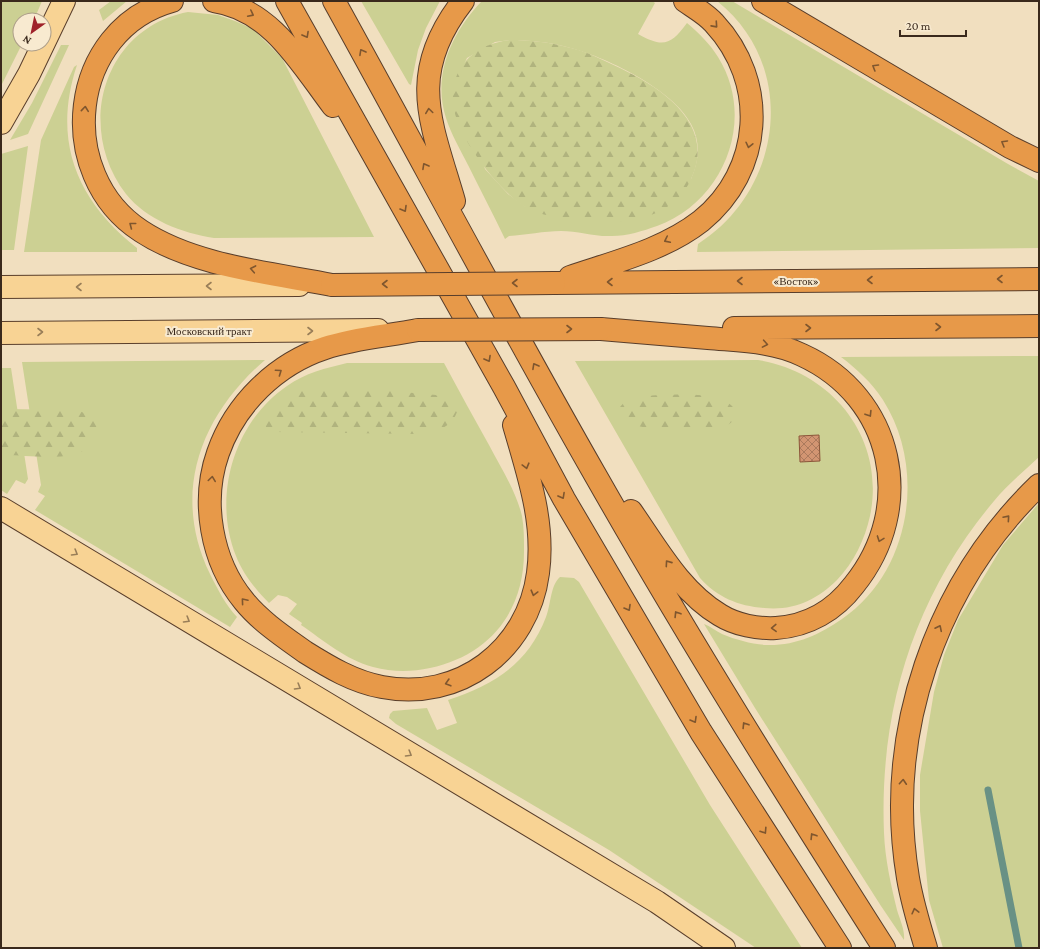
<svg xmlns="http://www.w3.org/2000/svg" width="1040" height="949" font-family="'Crimson Pro',serif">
	<defs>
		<pattern id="forest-firs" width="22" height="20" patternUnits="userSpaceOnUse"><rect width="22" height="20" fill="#ccd093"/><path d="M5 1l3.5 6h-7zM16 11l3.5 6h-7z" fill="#b0b37e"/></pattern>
		<pattern id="building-cross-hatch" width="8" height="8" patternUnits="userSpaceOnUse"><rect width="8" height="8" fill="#d29572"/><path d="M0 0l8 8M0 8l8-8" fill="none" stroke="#ab7a5d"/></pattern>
	</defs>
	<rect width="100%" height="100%" fill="#f1dfbf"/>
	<path fill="#ccd093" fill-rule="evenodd" d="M1 1H42L34 20H20V44H22L1 86Z
		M111 1H127L103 21 99 10Z
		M361 1H440L426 28 418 50 411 85 409 84Z
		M482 1H652L655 3 638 34C663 48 671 45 687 23 699 33 710 44 718 57 757 119 724 202 657 226 643 231 627 236 612 236 595 237 578 231 561 231 544 231 526 235 509 236L505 239C493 214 480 189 468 165 460 149 451 134 446 118 432 75 452 32 482 1ZM510 40C529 40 548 42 567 47 604 56 673 89 691 124 701 142 699 161 691 179L526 207 508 194 485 169 456 81 467 58 495 42Z
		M717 1H732L1008 164 1039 181V248L697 252 698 244C783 190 799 66 717 1Z
		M188 12 218 15 235 21 253 29 282 58 374 237 214 238C182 233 147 220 126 194 75 128 103 28 188 12Z
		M61 45H69L28 134 10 140 32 103Z
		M77 65C52 140 76 200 137 248V252H24L41 140 74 67Z
		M28 146 14 250H1V154Z
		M1039 356V457C1024 471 1007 485 994 501 914 596 879 710 884 833 885 859 891 885 897 910 900 920 905 930 904 940L881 906 755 708 704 624C710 626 716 631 722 634 736 640 752 644 766 645 795 646 819 635 842 619 911 572 927 469 883 400 872 383 857 369 841 357Z
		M265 360C200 416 171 494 210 574 217 588 226 606 237 617L230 627 35 510 45 496 38 492 41 485 22 362Z
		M758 360C833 372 886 439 870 516 865 539 854 562 837 580 817 600 793 611 764 608 738 606 717 597 700 578L575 361Z
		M347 363H444C459 391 474 418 489 445 501 468 516 491 522 516 524 527 524 539 524 549 525 611 490 655 430 668 411 672 392 672 373 667 346 660 323 640 301 625L302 623 289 614 297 604 287 597 278 595 269 603C256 590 243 574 236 556 212 496 234 422 287 386 305 373 326 368 347 363Z
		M1 368H11L28 479 25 484 16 480 7 494 1 490Z
		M1039 503V948H943L929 900 920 811V775L934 692 944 655 958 620 1003 545Z
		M560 577 574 578 579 582 710 805 802 948H756L609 850 396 724 389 718 390 714 393 711 427 708 437 730 457 723 448 700C494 685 528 664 546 617 551 605 550 586 560 577Z"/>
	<path fill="url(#forest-firs)" d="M510 40C529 40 548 42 567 47 586 51 603 60 620 68 666 90 720 128 688 185 675 208 649 219 623 221 598 222 548 220 527 208 500 193 459 139 454 109 447 70 473 44 510 40Z
		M310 389 380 390 436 395 452 404 457 412C450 430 436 430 419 434L276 432 266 427 264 419C278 400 287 394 310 389Z
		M659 395C678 395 717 391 732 406 736 410 735 415 734 420L727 426 719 429H652L624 423 616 415C623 395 640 397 659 395Z
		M5 409 77 410 94 417 97 428C95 434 92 441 89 446 75 463 26 455 6 455L1 453V410Z"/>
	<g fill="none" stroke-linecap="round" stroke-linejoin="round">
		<path stroke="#699185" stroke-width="7" d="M988 790 1019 948"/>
	</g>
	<path fill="url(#building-cross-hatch)" stroke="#8c563a" d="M819 435 820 461 800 462 799 436Z"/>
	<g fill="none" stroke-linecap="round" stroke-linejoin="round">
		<g stroke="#593e2b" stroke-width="24">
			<path id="major" d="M1 123 29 74 64 1
				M1 287 299 285
				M1 333 378 330
				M1 508 657 902 724 948"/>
		</g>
		<g stroke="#593e2b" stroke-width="24">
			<path id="highway" d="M172 1C68 30 54 174 141 231 194 266 271 273 332 285
				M214 1C271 9 301 64 333 106
				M287 1 504 387 564 499 701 732 840 948
				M334 1C422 160 507 321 597 478 688 638 786 794 884 948
				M763 1 1010 147 1039 161
				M454 201C431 122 406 74 463 1
				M570 277C614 262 664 250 701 221 763 171 769 82 714 23 706 14 695 8 685 1
				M554 283 1039 279
				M734 328 1039 326
				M601 329C636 332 672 335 708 338 740 341 773 341 802 355 894 397 917 507 854 585 835 610 808 626 776 628 758 629 736 625 720 615 680 591 657 548 631 511
				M418 330C387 336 355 338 325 348 276 364 235 404 218 453 201 501 211 561 244 601 260 621 284 637 305 652 329 667 354 682 382 687 459 702 528 650 538 573 545 522 528 474 514 425
				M926 948C919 925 912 902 908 878 884 735 935 585 1039 485"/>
		</g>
		<use href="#major" stroke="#f8d394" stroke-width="22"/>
		<use href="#highway" stroke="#e79949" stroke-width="22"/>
		<g stroke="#593e2b" stroke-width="24" stroke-linecap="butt">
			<path id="highway-bridge" d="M332 285 554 283
				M418 330 601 329"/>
		</g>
		<use href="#highway-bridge" stroke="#e79949" stroke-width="22"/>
	</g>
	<defs><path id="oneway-chevron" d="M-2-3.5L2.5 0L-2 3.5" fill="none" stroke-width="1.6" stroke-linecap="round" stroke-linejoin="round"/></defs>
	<g stroke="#7f562e">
		<use href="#oneway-chevron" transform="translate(251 14) rotate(27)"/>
		<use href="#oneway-chevron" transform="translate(715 25) rotate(48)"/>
		<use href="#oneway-chevron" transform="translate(306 35) rotate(61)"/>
		<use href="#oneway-chevron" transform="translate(362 52) rotate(-119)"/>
		<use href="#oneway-chevron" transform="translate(875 67) rotate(-149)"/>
		<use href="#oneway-chevron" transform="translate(85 109) rotate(-84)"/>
		<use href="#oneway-chevron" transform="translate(429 111) rotate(-98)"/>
		<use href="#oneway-chevron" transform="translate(1004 143) rotate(-150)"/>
		<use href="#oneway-chevron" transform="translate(749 145) rotate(103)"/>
		<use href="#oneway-chevron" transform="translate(425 166) rotate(-119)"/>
		<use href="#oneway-chevron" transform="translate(404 209) rotate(60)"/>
		<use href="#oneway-chevron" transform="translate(132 225) rotate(-142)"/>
		<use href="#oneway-chevron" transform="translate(667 240) rotate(154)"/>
		<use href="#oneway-chevron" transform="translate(253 269) rotate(-169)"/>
		<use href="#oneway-chevron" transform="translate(1000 279) rotate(180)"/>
		<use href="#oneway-chevron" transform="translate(870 280) rotate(180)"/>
		<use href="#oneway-chevron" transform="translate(740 281) rotate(180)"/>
		<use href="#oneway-chevron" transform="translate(610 282) rotate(180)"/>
		<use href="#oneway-chevron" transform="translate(515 283) rotate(180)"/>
		<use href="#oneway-chevron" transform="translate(385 284) rotate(180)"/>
		<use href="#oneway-chevron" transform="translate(938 327)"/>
		<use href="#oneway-chevron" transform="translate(808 328)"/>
		<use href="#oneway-chevron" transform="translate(569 329)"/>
		<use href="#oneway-chevron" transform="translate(765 344) rotate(10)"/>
		<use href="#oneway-chevron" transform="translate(488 359) rotate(61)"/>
		<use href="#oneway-chevron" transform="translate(535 366) rotate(-119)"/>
		<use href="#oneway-chevron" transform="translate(279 372) rotate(-35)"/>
		<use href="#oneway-chevron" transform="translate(869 414) rotate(58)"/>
		<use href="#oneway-chevron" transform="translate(526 466) rotate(75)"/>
		<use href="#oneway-chevron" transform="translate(212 479) rotate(-82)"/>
		<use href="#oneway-chevron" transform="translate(562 496) rotate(61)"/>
		<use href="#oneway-chevron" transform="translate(1007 518) rotate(-49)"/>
		<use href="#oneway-chevron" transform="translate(880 539) rotate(110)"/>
		<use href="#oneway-chevron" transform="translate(668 563) rotate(-125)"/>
		<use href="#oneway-chevron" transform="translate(534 593) rotate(105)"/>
		<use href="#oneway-chevron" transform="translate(244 601) rotate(-130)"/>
		<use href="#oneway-chevron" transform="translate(628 608) rotate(60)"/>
		<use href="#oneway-chevron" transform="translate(677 614) rotate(-122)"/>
		<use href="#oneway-chevron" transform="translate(774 628) rotate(178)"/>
		<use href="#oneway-chevron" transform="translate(939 628) rotate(-64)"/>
		<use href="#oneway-chevron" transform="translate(448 683) rotate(164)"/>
		<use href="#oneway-chevron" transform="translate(694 720) rotate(60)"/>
		<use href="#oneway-chevron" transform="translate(745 725) rotate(-122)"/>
		<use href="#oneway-chevron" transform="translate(903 782) rotate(-86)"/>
		<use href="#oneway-chevron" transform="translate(764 831) rotate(57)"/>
		<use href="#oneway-chevron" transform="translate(813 836) rotate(-122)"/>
		<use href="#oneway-chevron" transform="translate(915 911) rotate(-104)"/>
	</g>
	<g stroke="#997e58">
		<use href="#oneway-chevron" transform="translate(209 286) rotate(180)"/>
		<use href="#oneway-chevron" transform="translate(79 287) rotate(180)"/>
		<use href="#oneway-chevron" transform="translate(310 331)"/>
		<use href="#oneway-chevron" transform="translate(40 332)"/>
		<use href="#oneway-chevron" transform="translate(75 553) rotate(31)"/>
		<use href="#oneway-chevron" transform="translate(187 620) rotate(31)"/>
		<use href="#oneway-chevron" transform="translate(298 687) rotate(31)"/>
		<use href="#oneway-chevron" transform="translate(409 754) rotate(31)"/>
	</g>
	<g text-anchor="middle" stroke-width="4" stroke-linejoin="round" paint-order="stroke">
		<g font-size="11" fill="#3a291c" stroke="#f8ead0">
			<text x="796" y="285">«Восток»</text>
			<text x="209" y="335">Московский тракт</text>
		</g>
	</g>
	<rect width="1040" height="949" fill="none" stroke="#3a291c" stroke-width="4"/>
	<g transform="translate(32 32) rotate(213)"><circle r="19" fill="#f8ead0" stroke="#ac9d88"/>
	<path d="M0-3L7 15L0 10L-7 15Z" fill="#9f222a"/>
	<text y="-6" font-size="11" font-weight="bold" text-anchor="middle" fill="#3a291c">N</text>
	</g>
	<path d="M900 30v6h66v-6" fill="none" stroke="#3a291c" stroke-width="2"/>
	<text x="906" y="30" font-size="12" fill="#3a291c" stroke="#f8ead0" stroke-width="3" paint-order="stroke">20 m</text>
</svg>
